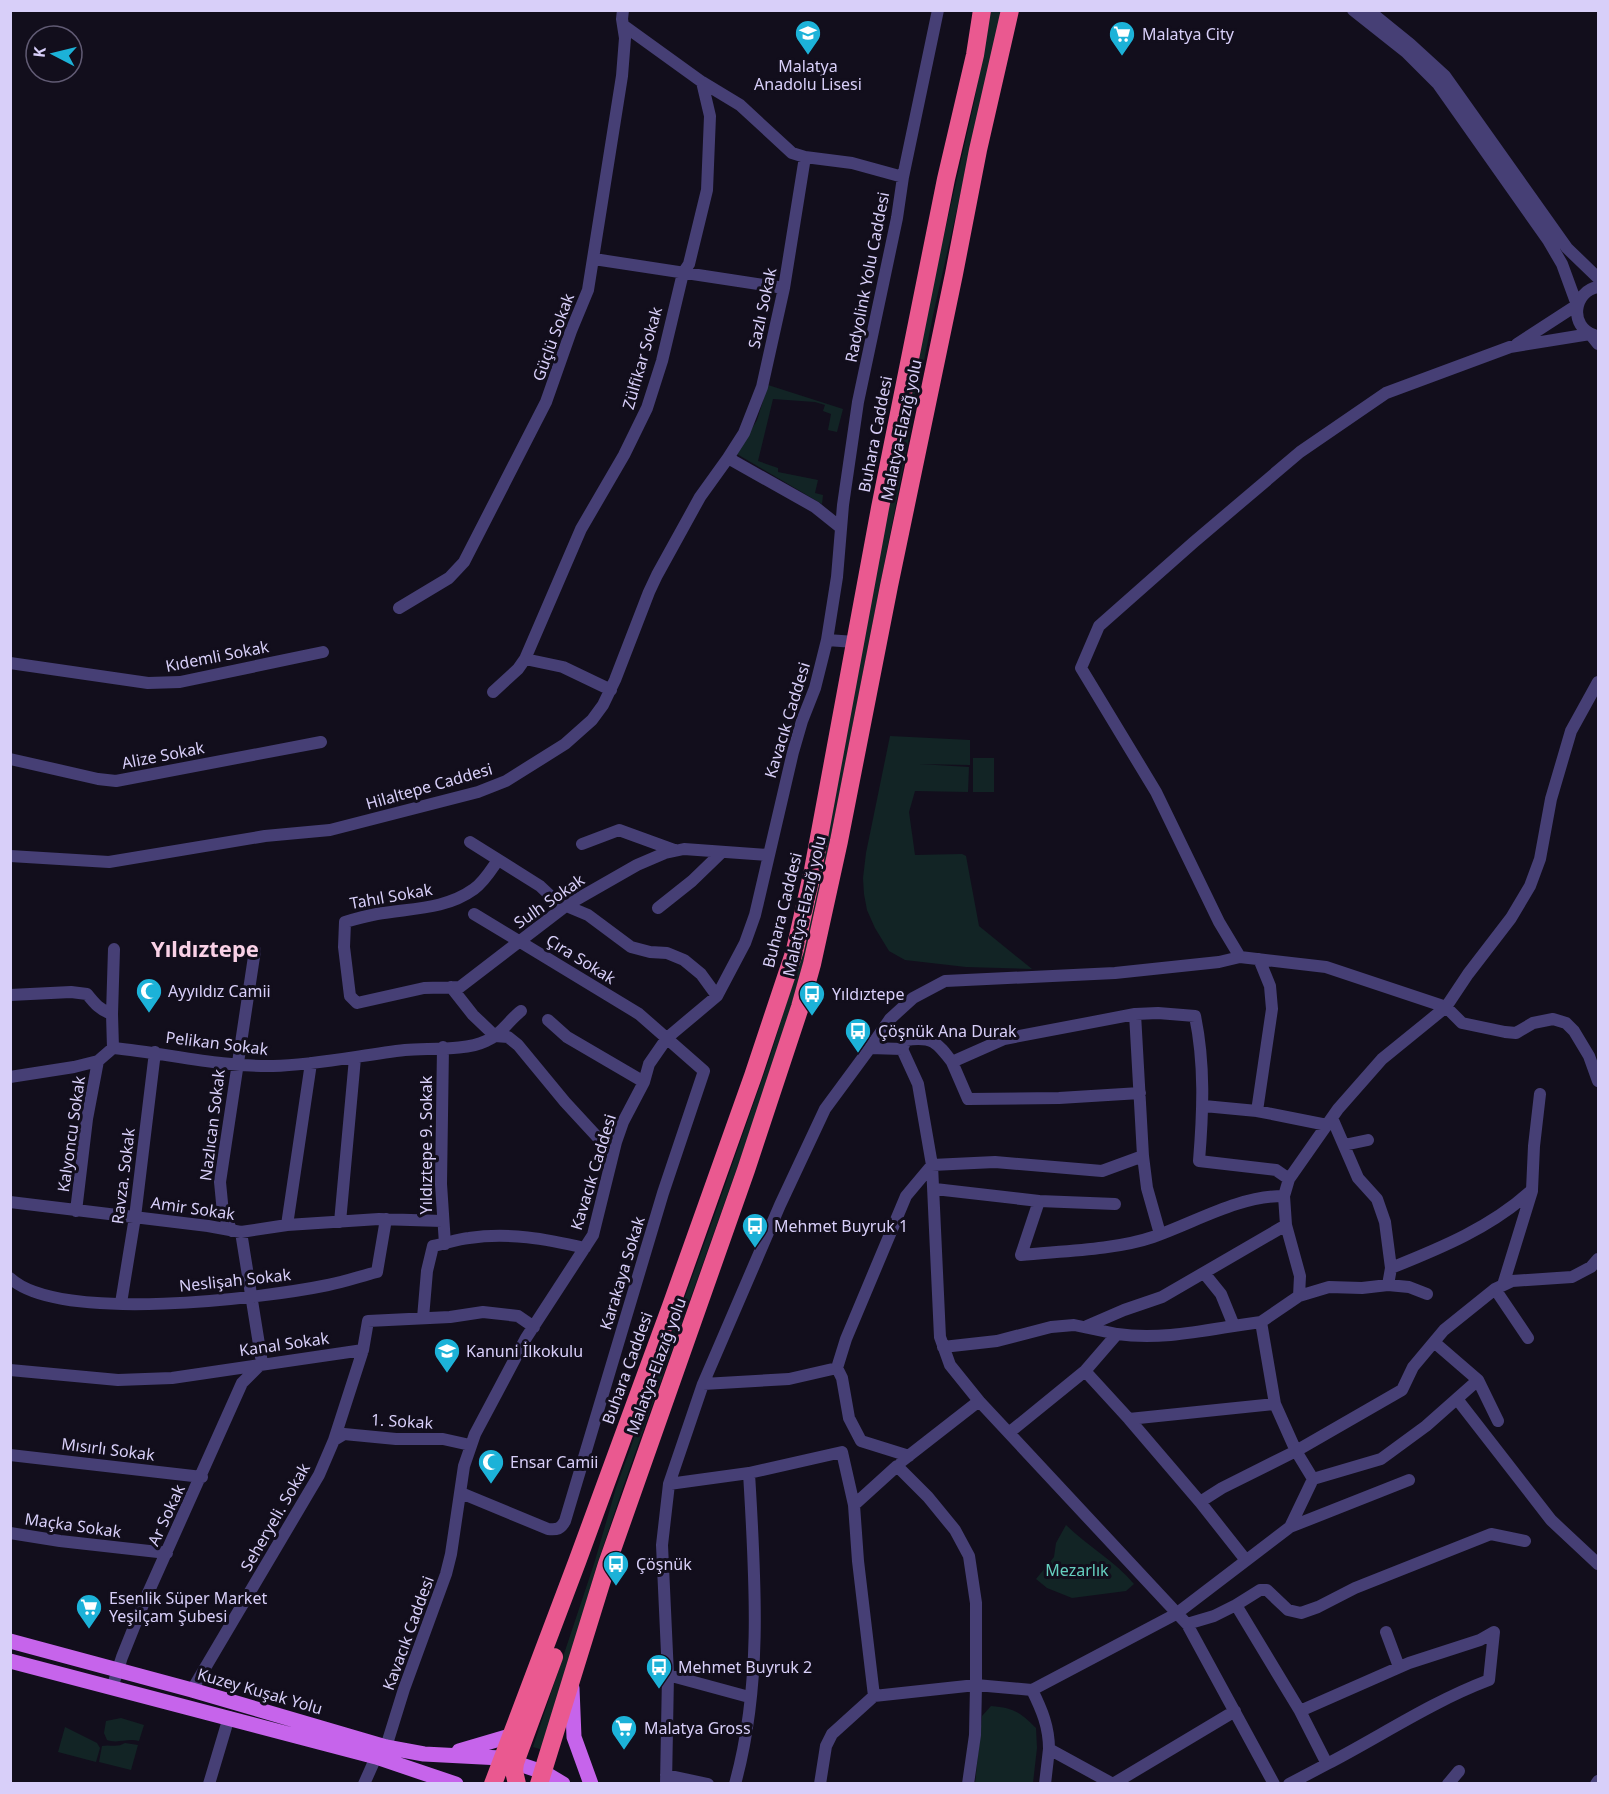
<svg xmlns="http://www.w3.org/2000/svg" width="1609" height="1794" font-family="'Noto Sans',sans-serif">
	<rect width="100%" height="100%" fill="#120e1c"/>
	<path fill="#122425" d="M990 11H1004L994 46 933 315 813 928 777 1056 622 1490 597 1565 543 1750 533 1747 594 1564 616 1488 716 1211 771 1054 790 991 926 314 974 103Z
		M768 385 843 409 837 432 828 430 831 414 823 411 825 405 815 402 773 399 758 461 778 468V472L818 480 815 493 823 495 822 504 737 454 757 420Z
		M890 736 970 740V765L919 764 969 767 968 792 915 791 909 812 915 855 962 854 966 856 979 926 1032 969 966 967 905 960 889 951 875 928 867 910 864 894 863 878 866 853Z
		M973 758H994V792H973Z
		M1066 1525C1087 1546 1115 1561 1134 1584L1126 1591 1072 1598 1047 1588 1036 1579 1054 1557 1056 1543Z
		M991 1706C1014 1708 1020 1712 1036 1728L1037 1748 1033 1783 975 1784 982 1716Z
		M121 1718 144 1725 139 1741C127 1738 118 1744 107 1740L104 1733 106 1721Z
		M65 1727 97 1743 100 1748 96 1762 58 1752Z
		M125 1743 138 1745 131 1770 99 1762 102 1746C110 1744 117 1748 125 1743Z"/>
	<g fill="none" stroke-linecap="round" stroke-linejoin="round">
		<path stroke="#463f75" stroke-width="12" d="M1353 10 1406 52 1438 84 1548 240 1562 264 1577 305 1517 344
			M1368 10 1410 44 1445 76 1567 248 1598 278
			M903 177 938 10
			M594 259 784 288
			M1594 335C1569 327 1573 291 1598 287
			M728 458 744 433 762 387 784 288 805 157
			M399 608 449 578 464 562 546 402 571 331 588 290 622 76 625 38 622 19 623 10
			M827 640 855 642
			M10 663 148 683 180 682 323 652
			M611 690 563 667 525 659 581 529 624 455 647 408 662 361 683 273 689 264 707 190 710 116 702 82
			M493 692 518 669 525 659
			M10 759 98 779 116 781 321 742
			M470 842 540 886 557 902 588 915 631 947 650 952 667 953 684 960 701 974 717 996
			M582 844 619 830 674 850
			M10 856 109 862 265 836 330 830 478 792 506 781 565 744 592 720 603 705 615 680 649 592 657 575 700 497 728 458 815 507 840 527
			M498 860C491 870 484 882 474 889 445 910 410 908 377 914 366 916 355 919 345 922L344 947 350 996 357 1003 424 988 460 987 567 905 637 865 665 853 684 849 768 855
			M658 908 692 881 722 852
			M1240 957 1326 967 1446 1007 1462 1023 1505 1032 1516 1033 1533 1023 1553 1019 1566 1023 1574 1031 1589 1056 1598 1081
			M451 987 473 1015 495 1036 508 1037 518 1045 565 1102 613 1154
			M10 995 71 992 87 994C95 1004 100 1010 112 1014L113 1048
			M112 1014 114 949
			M548 1020 567 1037 644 1082
			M443 1047 441 1184 445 1244
			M870 1048 890 1019 913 998 945 981 1115 973 1219 962 1240 957 1219 922 1156 792 1081 668 1099 626 1194 542 1300 452 1386 393 1510 347 1590 334 1598 344
			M902 1049 906 1040C932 1036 937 1042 952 1062L1004 1039 1135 1014
			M952 1062 968 1099 1059 1098 1140 1093
			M10 1077 74 1067 98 1061 113 1048C166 1053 220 1067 273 1066 317 1065 361 1055 405 1050 429 1048 465 1051 486 1041 500 1036 509 1020 521 1011
			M1204 1106 1257 1111 1327 1125
			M1257 1111 1272 1009 1270 986 1259 959
			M1332 1118 1358 1178 1377 1199 1385 1222 1391 1268
			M1344 1145 1368 1140
			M1143 1156 1135 1014 1158 1013 1195 1016C1205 1064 1203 1112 1199 1161L1276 1170 1289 1179
			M935 1189 1039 1201 1021 1255C1062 1251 1115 1250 1153 1237 1196 1222 1238 1196 1284 1196
			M1039 1201 1115 1204
			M10 1202 208 1226 241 1232 287 1225 379 1219 442 1221
			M76 1211 87 1119 98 1061
			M340 1222 355 1058
			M287 1225 311 1063
			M232 1231 223 1213 220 1182 255 950
			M1204 1273 1221 1294 1234 1326
			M10 1278C59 1324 265 1298 328 1285 345 1282 361 1276 377 1272L386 1219
			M1388 1285 1409 1287 1427 1294
			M1503 1285 1532 1191
			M1495 1289 1528 1338
			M1299 1296 1329 1287 1362 1288 1388 1285 1391 1268C1441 1248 1492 1227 1532 1190L1534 1146 1540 1094
			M121 1303 135 1217 155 1052
			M423 1318 427 1271 433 1246C445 1244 457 1239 469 1238 509 1232 546 1239 585 1248
			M1087 1326 1124 1310 1162 1297 1286 1225
			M1117 1334C1166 1341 1213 1328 1261 1322
			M1434 1342 1478 1380 1498 1421
			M943 1347 997 1341 1051 1327 1074 1325 1117 1334 1085 1371
			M837 1368 842 1378 849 1418 861 1441 909 1456
			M10 1370 118 1380 172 1378 363 1350 368 1321 450 1317 483 1312 518 1316 534 1327
			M703 1384 789 1379 837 1368 846 1339 906 1196 932 1165 995 1162 1102 1171 1143 1156 1147 1188 1160 1234
			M1457 1399 1551 1520 1598 1564
			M1129 1419 1200 1502
			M1010 1432 1085 1371 1129 1419 1275 1404
			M334 1440 344 1434 396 1439H443L470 1445
			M10 1455 202 1477
			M902 1461 979 1401
			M1313 1479 1381 1459 1426 1426 1478 1380
			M669 1484 749 1473 842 1452 854 1505 897 1466 928 1497 955 1530 969 1556 976 1603V1685L975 1735 968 1784
			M461 1493 548 1529C557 1530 561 1529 565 1521L663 1193 704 1071 639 1014 474 914
			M854 1505 858 1561 874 1696
			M1290 1527 1313 1479 1296 1451 1275 1404 1261 1322 1299 1296 1300 1276 1286 1225 1284 1196 1289 1179 1338 1109 1382 1059 1446 1007 1468 974 1511 918 1530 886 1540 859 1551 799 1571 731 1598 682
			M10 1533 60 1541 167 1553
			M1245 1559 1200 1502 1222 1488 1296 1451 1402 1390 1413 1367 1444 1330 1495 1289 1512 1281 1572 1277 1591 1267 1598 1259
			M1236 1605 1260 1590H1267L1288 1610 1301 1613 1318 1607 1355 1588 1491 1534 1525 1541
			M1187 1624 1214 1616 1236 1605 1300 1711 1327 1764 1289 1784
			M1386 1632 1399 1667
			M668 1675 749 1697
			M112 1688 122 1657 144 1602 242 1383 262 1363 241 1232
			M192 1690 319 1475 334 1440 363 1350
			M1032 1690C1042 1710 1049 1727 1049 1749L1113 1784
			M1300 1711 1409 1663 1480 1640 1494 1632 1489 1680C1431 1702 1381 1736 1327 1764
			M666 1775 708 1784
			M209 1784 229 1717
			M364 1784 376 1757 386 1747 404 1689 446 1574 451 1554 464 1466 475 1434 526 1338 593 1235 616 1142 623 1122 644 1082 649 1064 667 1038 717 996 745 943 755 915 793 752 802 721 815 688 827 640 837 577 843 505 858 402 897 218 903 177 852 163 805 157 792 153 740 105 702 82 623 25
			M666 1784 668 1675 662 1545 669 1484 703 1384 780 1205 825 1109 870 1048 902 1049 918 1084 932 1165 940 1337 950 1365 979 1401 1187 1624 1274 1784
			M735 1784C763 1683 755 1576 749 1473
			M820 1784 826 1746 832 1734 874 1696 976 1685 1032 1690 1176 1614 1290 1527 1409 1480
			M1045 1784 1049 1749
			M1113 1784 1235 1711
			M1448 1784 1459 1771
			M1596 1784 1598 1781"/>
		<path stroke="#c664eb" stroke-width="15" d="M10 1641 192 1690 386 1747 424 1754 501 1758 543 1772 563 1784
			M10 1661 376 1757 456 1784
			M572 1688 574 1737 591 1784
			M459 1751 510 1736"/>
		<path stroke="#ea5990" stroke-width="18" d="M493 1784 577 1562 671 1306 753 1076 795 950 813 870 880 508 946 179 975 55 982 10
			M517 1784 514 1771 515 1763 554 1657
			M539 1784 607 1564 746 1170 800 1007 812 964 839 841 889 586 954 274 978 150 1010 10"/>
	</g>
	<defs>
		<g id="school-pin" transform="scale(1.35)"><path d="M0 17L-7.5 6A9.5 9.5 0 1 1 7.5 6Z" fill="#1cb2d8" stroke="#120e1c"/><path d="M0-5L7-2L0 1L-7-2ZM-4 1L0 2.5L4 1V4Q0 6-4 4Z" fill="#fff"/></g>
		<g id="supermarket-pin" transform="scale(1.35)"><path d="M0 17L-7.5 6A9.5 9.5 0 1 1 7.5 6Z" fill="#1cb2d8" stroke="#120e1c"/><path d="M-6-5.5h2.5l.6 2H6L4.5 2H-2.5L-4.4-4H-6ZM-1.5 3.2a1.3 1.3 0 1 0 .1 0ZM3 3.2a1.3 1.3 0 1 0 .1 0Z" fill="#fff"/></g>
		<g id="mosque-pin" transform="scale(1.35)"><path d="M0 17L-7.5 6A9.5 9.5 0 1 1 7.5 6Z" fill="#1cb2d8" stroke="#120e1c"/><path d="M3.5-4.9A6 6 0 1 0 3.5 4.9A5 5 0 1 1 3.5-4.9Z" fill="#fff"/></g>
		<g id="bus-pin" transform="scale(1.35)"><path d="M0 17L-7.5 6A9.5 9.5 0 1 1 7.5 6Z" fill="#1cb2d8" stroke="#120e1c"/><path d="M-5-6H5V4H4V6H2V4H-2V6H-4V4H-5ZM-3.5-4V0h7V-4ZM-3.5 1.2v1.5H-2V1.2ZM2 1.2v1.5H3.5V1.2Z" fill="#fff"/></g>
	</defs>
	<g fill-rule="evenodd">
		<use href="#school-pin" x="808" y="33"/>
		<use href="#supermarket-pin" x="1122" y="34"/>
		<use href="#mosque-pin" x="149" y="991"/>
		<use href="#bus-pin" x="812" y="994"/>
		<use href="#bus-pin" x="858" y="1031"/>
		<use href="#bus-pin" x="755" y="1226"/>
		<use href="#school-pin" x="447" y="1351"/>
		<use href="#mosque-pin" x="491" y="1462"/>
		<use href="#bus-pin" x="616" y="1564"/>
		<use href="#supermarket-pin" x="89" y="1607"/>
		<use href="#bus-pin" x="659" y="1667"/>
		<use href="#supermarket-pin" x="624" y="1728"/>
	</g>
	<g text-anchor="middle" stroke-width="6" stroke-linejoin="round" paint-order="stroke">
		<g font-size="16" fill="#d8cff9" stroke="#120e1c" text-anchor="start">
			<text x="1142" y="40">Malatya City</text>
			<text x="808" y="72" text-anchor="middle">Malatya<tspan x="808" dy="18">Anadolu Lisesi</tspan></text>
			<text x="168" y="997">Ayyıldız Camii</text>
			<text x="832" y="1000">Yıldıztepe</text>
			<text x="878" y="1037">Çöşnük Ana Durak</text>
			<text x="774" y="1232">Mehmet Buyruk 1</text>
			<text x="466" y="1357">Kanuni İlkokulu</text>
			<text x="510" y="1468">Ensar Camii</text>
			<text x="636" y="1570">Çöşnük</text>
			<text x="109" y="1604">Esenlik Süper Market<tspan x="109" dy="18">Yeşilçam Şubesi</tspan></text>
			<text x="678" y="1673">Mehmet Buyruk 2</text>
			<text x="644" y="1734">Malatya Gross</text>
		</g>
		<g font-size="16" fill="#d8cff9" stroke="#120e1c">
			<text transform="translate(867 277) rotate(-79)" y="6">Radyolink Yolu Caddesi</text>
			<text transform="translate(762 308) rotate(-78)" y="6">Sazlı Sokak</text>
			<text transform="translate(553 337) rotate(-70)" y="6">Güçlü Sokak</text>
			<text transform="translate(642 358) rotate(-74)" y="6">Zülfikar Sokak</text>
			<text transform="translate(901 430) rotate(-78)" y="6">Malatya-Elazığ yolu</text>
			<text transform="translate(875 434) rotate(-79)" y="6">Buhara Caddesi</text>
			<text transform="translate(217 656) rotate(-11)" y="6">Kıdemli Sokak</text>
			<text transform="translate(787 720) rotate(-73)" y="6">Kavacık Caddesi</text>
			<text transform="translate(163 755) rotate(-11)" y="6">Alize Sokak</text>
			<text transform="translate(429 786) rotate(-16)" y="6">Hilaltepe Caddesi</text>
			<text transform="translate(391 896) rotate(-10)" y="6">Tahıl Sokak</text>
			<text transform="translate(549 901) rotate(-35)" y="6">Sulh Sokak</text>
			<text transform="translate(804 906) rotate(-77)" y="6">Malatya-Elazığ yolu</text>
			<text transform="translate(782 910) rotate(-76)" y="6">Buhara Caddesi</text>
			<text transform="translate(581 959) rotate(32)" y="6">Çıra Sokak</text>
			<text transform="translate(217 1043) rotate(7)" y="6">Pelikan Sokak</text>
			<text transform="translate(212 1125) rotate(-83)" y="6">Nazlıcan Sokak</text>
			<text transform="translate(71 1134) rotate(-82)" y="6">Kalyoncu Sokak</text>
			<text transform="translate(426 1145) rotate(-90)" y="6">Yıldıztepe 9. Sokak</text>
			<text transform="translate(593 1172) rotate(-73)" y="6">Kavacık Caddesi</text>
			<text transform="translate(123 1176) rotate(-83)" y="6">Ravza. Sokak</text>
			<text transform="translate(193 1208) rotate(8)" y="6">Amir Sokak</text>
			<text transform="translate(622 1273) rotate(-73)" y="6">Karakaya Sokak</text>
			<text transform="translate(235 1280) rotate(-6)" y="6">Neslişah Sokak</text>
			<text transform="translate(284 1344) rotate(-8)" y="6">Kanal Sokak</text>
			<text transform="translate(656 1366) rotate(-70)" y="6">Malatya-Elazığ yolu</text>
			<text transform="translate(627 1368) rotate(-70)" y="6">Buhara Caddesi</text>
			<text transform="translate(402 1421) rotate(3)" y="6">1. Sokak</text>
			<text transform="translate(108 1449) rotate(7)" y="6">Mısırlı Sokak</text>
			<text transform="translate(166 1515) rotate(-65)" y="6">Ar Sokak</text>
			<text transform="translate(275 1517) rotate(-60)" y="6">Seheryeli. Sokak</text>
			<text transform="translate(73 1525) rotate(8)" y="6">Maçka Sokak</text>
			<text transform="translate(408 1633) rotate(-70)" y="6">Kavacık Caddesi</text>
			<text transform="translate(260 1691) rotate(16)" y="6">Kuzey Kuşak Yolu</text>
		</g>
		<g font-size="16" fill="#65cfbf" stroke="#120e1c">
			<text x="1077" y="1576">Mezarlık</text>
		</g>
		<g font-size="22" font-weight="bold" fill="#f9d1e6" stroke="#120e1c">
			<text x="205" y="957">Yıldıztepe</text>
		</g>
	</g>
	<rect width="1609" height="1794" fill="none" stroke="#d8cff9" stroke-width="24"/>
	<g transform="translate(54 54) rotate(277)"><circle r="28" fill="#120e1c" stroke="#615b74" stroke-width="1.5"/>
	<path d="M0-4.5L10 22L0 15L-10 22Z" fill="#1cb2d8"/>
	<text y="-9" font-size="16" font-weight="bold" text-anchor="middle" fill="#d8cff9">K</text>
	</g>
</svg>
